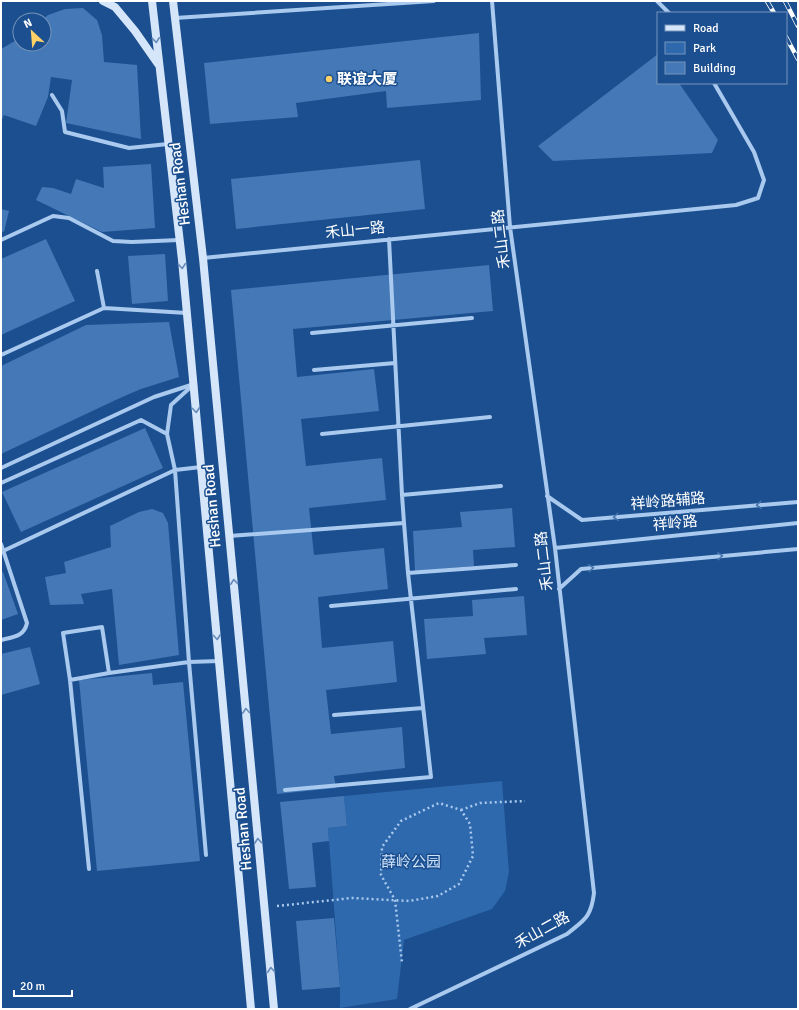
<svg xmlns="http://www.w3.org/2000/svg" width="799" height="1010" font-family="Signika,'Noto Sans SC',sans-serif">
	<rect width="100%" height="100%" fill="#1b4f8f"/>
	<path fill="#2e69ad" d="M502 781 509 872 505 891 492 909 404 940 397 999 340 1008V987L328 828 347 826 344 796Z"/>
	<path fill="#4478b7" d="M83 8 97 20 102 35 104 62 137 65 141 139 66 123 72 80 51 77 48 97 36 126 4 115 1 121V49L20 38V44H44V20H42L48 15 65 9Z
		M479 33 481 100 387 108 386 91 296 103 298 117 210 124 204 63Z
		M658 54V83H679L718 140 712 153 553 161 538 146Z
		M420 160 425 209 236 229 231 179Z
		M151 164 155 228 102 232 36 200 42 187 53 188 71 194 76 179 104 188 103 167Z
		M1 209 9 211 4 232 1 231Z
		M46 239 75 301 1 335V259Z
		M165 254 168 301 132 304 128 256Z
		M489 265 493 311 293 329 297 377 374 369 379 411 301 419 306 466 382 458 386 500 309 508 314 555 384 548 388 589 318 597 322 648 393 641 397 682 326 690 331 734 402 727 405 768 334 776 336 788 277 794 231 290Z
		M169 322 179 377 141 389 120 398 1 454V366L86 325Z
		M145 428 163 468 21 532 2 492Z
		M512 508 515 547 473 550 474 566 415 571 413 531 462 527 460 512Z
		M152 509 163 513 168 523 179 655 119 665 112 589 81 594 84 604 50 605 45 577 66 573 64 562 111 547 110 526 139 512Z
		M3 572 18 614 1 620V573Z
		M524 596 527 635 484 638 486 654 427 659 424 619 473 616 472 600Z
		M30 647 40 684 1 695V654Z
		M152 673 153 685 183 682 200 861 97 871 79 680Z
		M344 796 347 826 328 828 329 841 312 843 316 887 289 889 280 802Z
		M334 918 340 987 302 990 296 921Z"/>
	<g fill="none" stroke-linecap="round" stroke-linejoin="round">
		<path stroke="#a9c9ee" stroke-width="2.5" stroke-dasharray="2 3" stroke-linecap="butt" d="M461 810 480 803 525 801
			M277 906 352 898 409 901 438 896 459 884 473 856 470 824 461 810 439 803 401 821 382 847 381 875 395 900 402 963"/>
		<path stroke="#a9c9ee" stroke-width="4" d="M657 1 669 13
			M175 18 434 1
			M52 95 62 111 65 132 129 148 168 144
			M1 240 53 216 69 218 113 241 132 242 179 240
			M203 258 736 205 758 198 764 180 754 152 714 83
			M97 271 104 308
			M312 333 472 318
			M1 355 104 308 187 313
			M314 370 395 363
			M322 434 490 417
			M1 468 154 397 191 385
			M1 483 141 420 167 434
			M402 495 501 486
			M547 496 582 520 798 502
			M229 536 404 523 402 495 389 239
			M1 544 27 623C24 637 13 637 1 640
			M555 548 798 523
			M1 552 175 470 201 467
			M408 573 516 565
			M559 589 581 569 798 549
			M331 606 516 589
			M109 673 102 627 63 633 70 680 109 673 189 662 175 470 167 434 171 405 193 385
			M70 680 89 869
			M334 715 423 708
			M285 790 431 777 408 573 404 523
			M206 855 189 662 219 661
			M410 1009 567 934C584 920 591 918 594 893L555 548 510 227 492 1"/>
		<path stroke="#d6e6fa" stroke-width="8" d="M103 1 115 7 135 31 158 64
			M152 1 182 260 251 1009
			M173 1 203 258 274 1009"/>
		<g stroke="#fff" stroke-width="4.5">
			<path id="rail" d="M767 1 774 13
				M785 1 798 26
				M786 37 798 59"/>
		</g>
		<use href="#rail" stroke="#1b4f8f" stroke-width="3" stroke-dasharray="9" stroke-linecap="butt"/>
	</g>
	<defs><path id="oneway-chevron" d="M-2-3.5L2.5 0L-2 3.5" fill="none" stroke-width="1.6" stroke-linecap="round" stroke-linejoin="round"/></defs>
	<g stroke="#668bba">
		<use href="#oneway-chevron" transform="translate(156 40) rotate(84)"/>
		<use href="#oneway-chevron" transform="translate(182 266) rotate(85)"/>
		<use href="#oneway-chevron" transform="translate(196 410) rotate(85)"/>
		<use href="#oneway-chevron" transform="translate(234 582) rotate(-95)"/>
		<use href="#oneway-chevron" transform="translate(217 637) rotate(85)"/>
		<use href="#oneway-chevron" transform="translate(246 711) rotate(-95)"/>
		<use href="#oneway-chevron" transform="translate(258 841) rotate(-95)"/>
		<use href="#oneway-chevron" transform="translate(271 970) rotate(-95)"/>
	</g>
	<g stroke="#4674ac">
		<use href="#oneway-chevron" transform="translate(759 505) rotate(175)"/>
		<use href="#oneway-chevron" transform="translate(616 517) rotate(175)"/>
		<use href="#oneway-chevron" transform="translate(720 556) rotate(-5)"/>
		<use href="#oneway-chevron" transform="translate(591 568) rotate(-5)"/>
	</g>
	<circle fill="#ffd166" stroke="#1b4f8f" stroke-width="1.5" cx="329" cy="79" r="4"/>
	<g text-anchor="middle" stroke-width="3" stroke-linejoin="round" paint-order="stroke">
		<g font-size="15" font-weight="bold" fill="#fff" stroke="#1b4f8f" text-anchor="start">
			<text x="337" y="84">联谊大厦</text>
		</g>
		<g font-size="15" fill="#fff" stroke="#1b4f8f">
			<text transform="translate(180 184) rotate(-97)" y="5">Heshan Road</text>
			<text transform="translate(355 230) rotate(-6)" y="5">禾山一路</text>
			<text transform="translate(501 239) rotate(-97)" y="5">禾山二路</text>
			<text transform="translate(668 501) rotate(-5)" y="5">祥岭路辅路</text>
			<text transform="translate(212 506) rotate(-95)" y="5">Heshan Road</text>
			<text transform="translate(675 523) rotate(-6)" y="5">祥岭路</text>
			<text transform="translate(544 561) rotate(-97)" y="5">禾山二路</text>
			<text transform="translate(243 829) rotate(-95)" y="5">Heshan Road</text>
			<text transform="translate(542 930) rotate(-29)" y="5">禾山二路</text>
		</g>
		<g font-size="15" fill="#cfe3fa" stroke="#1b4f8f">
			<text x="411" y="867">薛岭公园</text>
		</g>
	</g>
	<rect width="799" height="1010" fill="none" stroke="#ffffff" stroke-width="4"/>
	<rect x="657" y="12" width="130" height="72" fill="#1b4f8f" stroke="#7695bc"/>
	<rect x="665" y="25" width="20" height="6" fill="#d6e6fa" stroke="#7695bc"/>
	<text x="693" y="32" font-size="12" fill="#ffffff">Road</text>
	<rect x="665" y="42" width="20" height="12" fill="#2e69ad" stroke="#7695bc"/>
	<text x="693" y="52" font-size="12" fill="#ffffff">Park</text>
	<rect x="665" y="62" width="20" height="12" fill="#4478b7" stroke="#7695bc"/>
	<text x="693" y="72" font-size="12" fill="#ffffff">Building</text>
	<g transform="translate(32 32) rotate(334)"><circle r="19" fill="#1b4f8f" stroke="#7695bc"/>
	<path d="M0-3L7 15L0 10L-7 15Z" fill="#ffd166"/>
	<text y="-6" font-size="11" font-weight="bold" text-anchor="middle" fill="#ffffff">N</text>
	</g>
	<path d="M14 990v6h58v-6" fill="none" stroke="#ffffff" stroke-width="2"/>
	<text x="20" y="990" font-size="12" fill="#ffffff" stroke="#1b4f8f" stroke-width="3" paint-order="stroke">20 m</text>
</svg>
